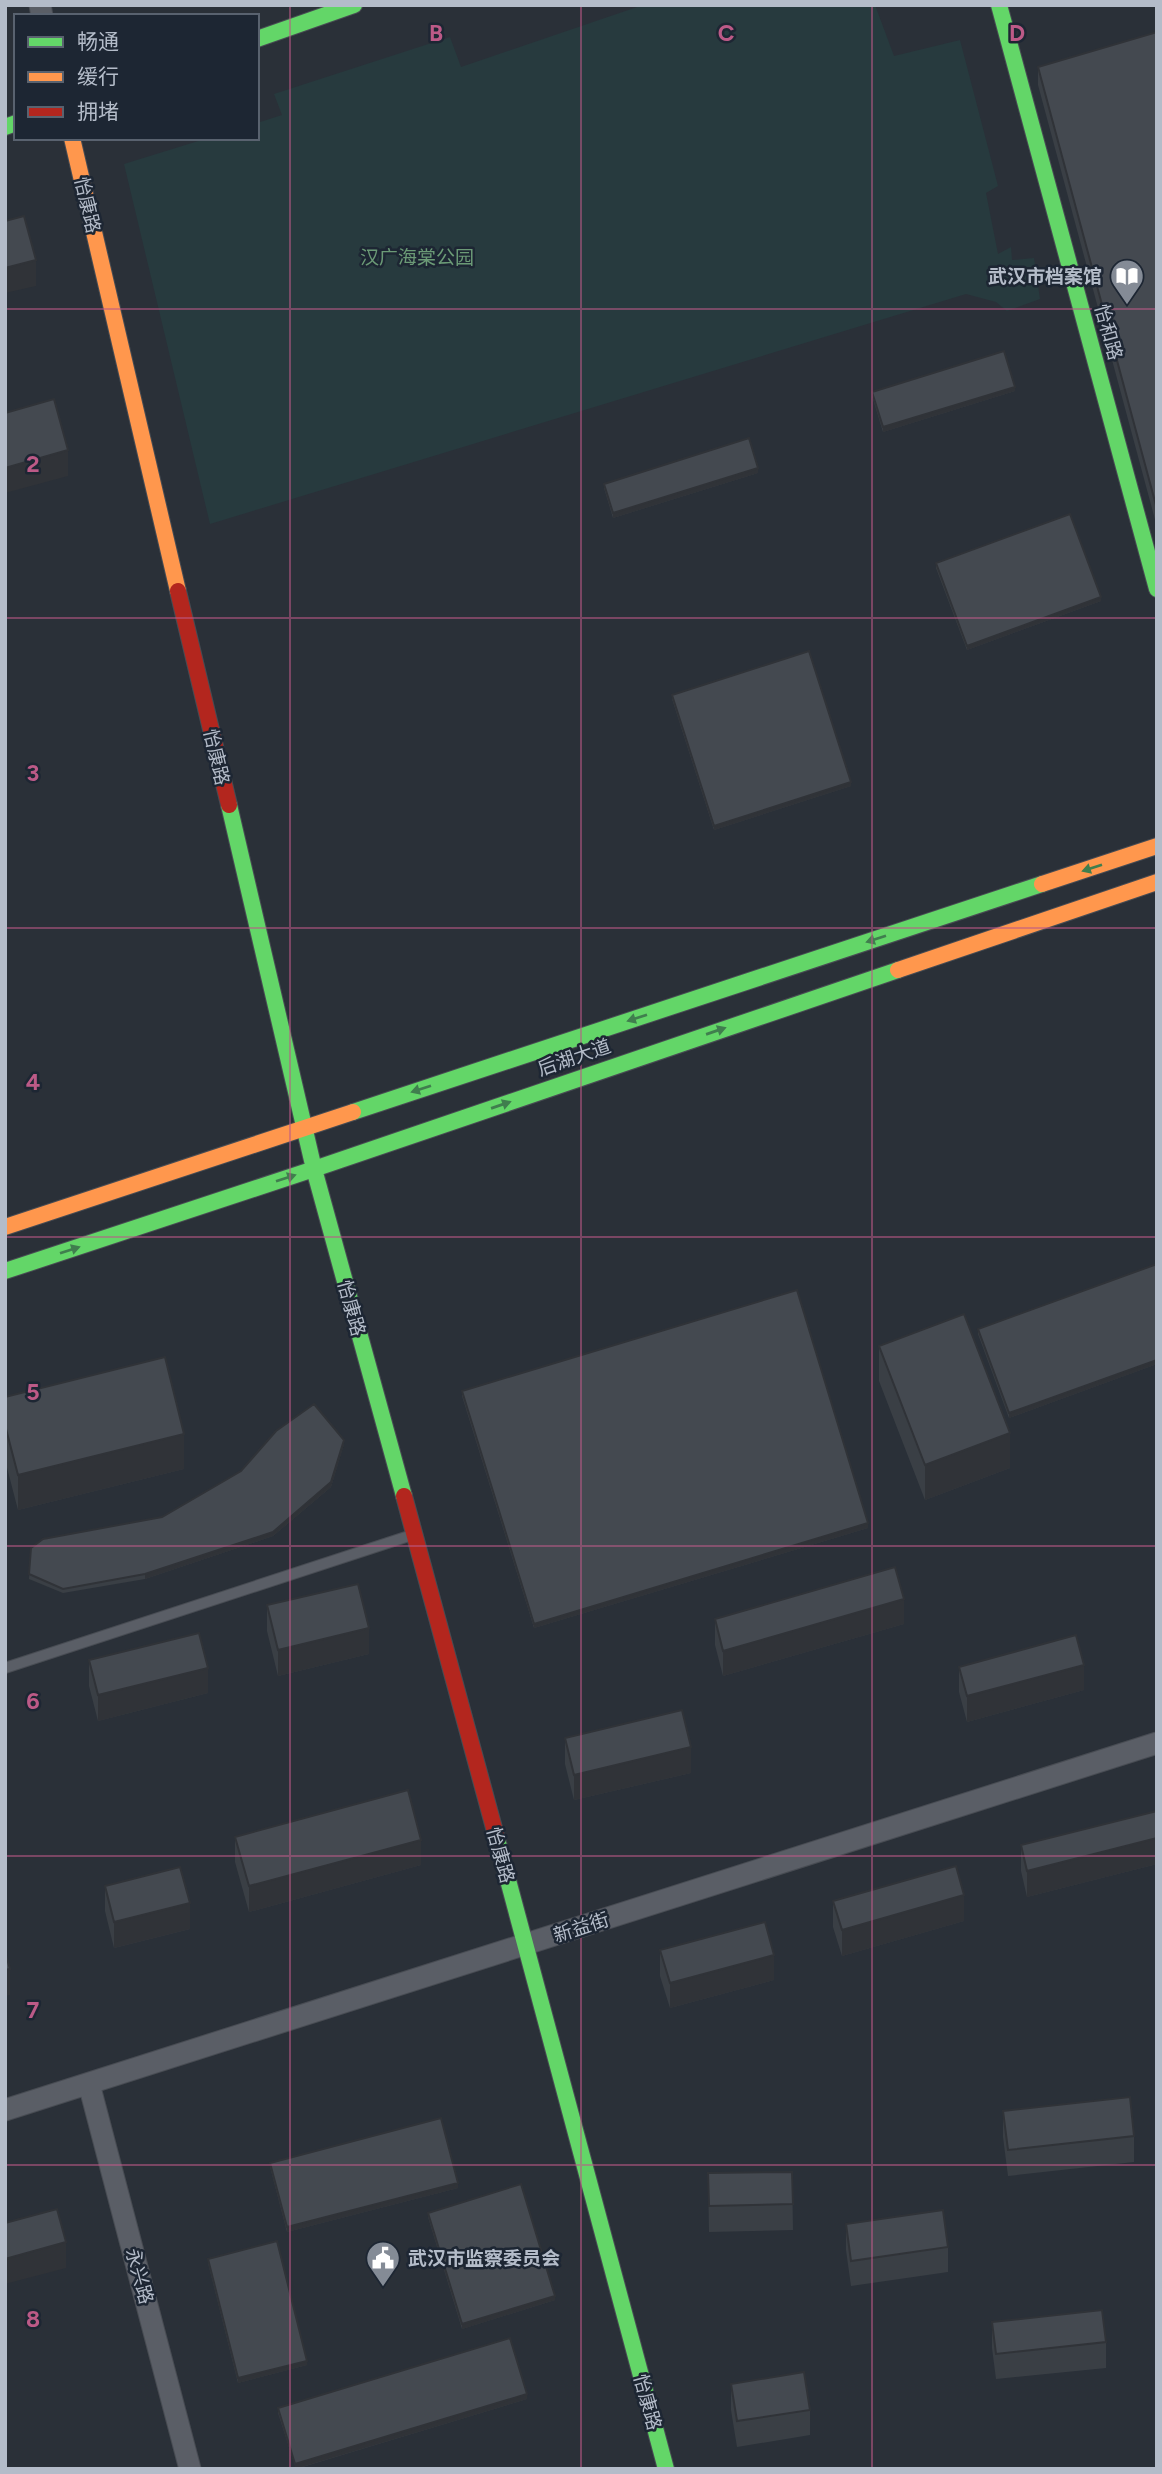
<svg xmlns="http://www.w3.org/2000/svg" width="1162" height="2474" font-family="Figtree,'Noto Sans SC',sans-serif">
	<rect width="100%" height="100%" fill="#2a3038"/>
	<path fill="#273a3e" d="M643 5H875L894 56 960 40 998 186 986 193 998 254 1011 247 1012 260 1034 258 1040 299 1007 311 996 302 966 294 210 524 124 164 208 138H257V123L282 115 274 94 450 37 461 67Z"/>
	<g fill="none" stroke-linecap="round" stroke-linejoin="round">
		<g stroke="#484c53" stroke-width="12">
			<path id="lane" d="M5 1668 412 1535"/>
		</g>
		<g stroke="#484c53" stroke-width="23">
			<path id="street" d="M40 5 42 16
				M89 2084 190 2469
				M5 2110 1157 1743"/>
		</g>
		<g stroke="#484c53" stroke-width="18">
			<path id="fast" d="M999 5 1157 589
				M257 39 354 5
				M5 127 16 123
				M229 805 314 1169 404 1496
				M353 1112 1042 884
				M5 1271 314 1169 898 970
				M497 1839 666 2469"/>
		</g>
		<g stroke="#484c53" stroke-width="18">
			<path id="slow" d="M72 138 178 591
				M1042 884 1157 846
				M898 970 1157 882
				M5 1227 353 1112"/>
		</g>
		<g stroke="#484c53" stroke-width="18">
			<path id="jam" d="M178 591 229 805
				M404 1496 497 1839"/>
		</g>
		<use href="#lane" stroke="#5a5e66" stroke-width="10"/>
		<use href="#street" stroke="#5a5e66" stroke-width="21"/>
		<use href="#fast" stroke="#63d668" stroke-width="16"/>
		<use href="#slow" stroke="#ff974d" stroke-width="16"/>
		<use href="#jam" stroke="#b3261e" stroke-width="16"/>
	</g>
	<path fill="#3a3f45" d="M1157 32V527L1038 85V67Z
		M1015 391 883 432 872 396V392Z
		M758 473 613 518 604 488V484Z
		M936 563 1101 601 967 650 936 568Z
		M672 695 851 786 714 830 672 699Z
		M1157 1264V1364L1009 1418 978 1334V1329Z
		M879 1346 1010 1468 925 1500 879 1381Z
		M462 1391 868 1528 534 1628 462 1396Z
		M5 1397 184 1469 18 1510 5 1460Z
		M344 1444 331 1487 273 1536 145 1579 63 1593 29 1579 31 1548 162 1517Z
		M267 1605 369 1654 278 1676 267 1631Z
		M715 1619 904 1624 723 1676 715 1645Z
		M89 1660 208 1693 98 1721 89 1686Z
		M959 1667 1084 1690 967 1722 959 1692Z
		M565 1738 691 1773 574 1800 565 1764Z
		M1157 1811V1864L1027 1897 1021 1871V1845Z
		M235 1837 421 1865 249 1912 235 1862Z
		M105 1886 190 1929 114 1948 105 1911Z
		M833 1901 964 1921 842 1956 833 1927Z
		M660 1950 774 1980 670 2008 660 1976Z
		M1003 2111 1134 2136V2162L1008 2176 1003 2137Z
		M270 2163 458 2188 287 2232 270 2167Z
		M792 2172 793 2230 709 2232 708 2173Z
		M428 2213 555 2300 462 2329 428 2217Z
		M846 2224 948 2247V2272L851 2286 846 2250Z
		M208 2259 307 2365 238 2383 208 2263Z
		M992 2322 1106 2342V2368L996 2379 992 2348Z
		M731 2384 810 2410V2435L737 2447 731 2410Z
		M527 2399 296 2469 278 2413V2408Z"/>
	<path fill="#303338" d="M36 260V286L5 293V268Z
		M1015 387V391L883 432V427Z
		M68 450V476L5 493V468Z
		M758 468V473L613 518V513Z
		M1101 597V601L967 650V646Z
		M851 782V786L714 830V826Z
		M1157 1360V1364L1009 1418V1413Z
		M1010 1433V1468L925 1500V1465Z
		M184 1434V1469L18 1510V1475Z
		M344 1440V1444L331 1487 273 1536 145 1579V1574Z
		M868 1523V1528L534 1628V1624Z
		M904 1599V1624L723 1676V1651Z
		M369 1628V1654L278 1676V1650Z
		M1084 1665V1690L967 1722V1696Z
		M208 1668V1693L98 1721V1695Z
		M691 1747V1773L574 1800V1775Z
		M1157 1838V1864L1027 1897V1871Z
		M421 1840V1865L249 1912V1886Z
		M964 1895V1921L842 1956V1930Z
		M190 1903V1929L114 1948V1922Z
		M774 1955V1980L670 2008V1983Z
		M10 1969V1995L5 1996V1970Z
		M458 2183V2188L287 2232V2227Z
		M66 2242V2268L5 2284V2259Z
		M555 2296V2300L462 2329V2324Z
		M307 2361V2365L238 2383V2378Z
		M527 2394V2399L295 2469V2464Z"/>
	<path fill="#444950" stroke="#303338" stroke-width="2" d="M1157 32V509L1038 67Z
		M24 216 36 260 5 268V221Z
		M1004 351 1015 387 883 427 872 392Z
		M54 399 68 450 5 468V413Z
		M749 438 758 468 613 513 604 484Z
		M1070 514 1101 597 967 646 936 563Z
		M809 651 851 782 714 826 672 695Z
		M1157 1264V1360L1009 1413 978 1329Z
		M797 1290 868 1523 534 1624 462 1391Z
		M964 1314 1010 1433 925 1465 879 1346Z
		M165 1357 184 1434 18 1475 5 1425V1397Z
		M314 1404 344 1440 331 1482 273 1532 145 1574 63 1589 29 1574 31 1548 43 1539 162 1517 241 1471 276 1431Z
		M895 1567 904 1599 723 1651 715 1619Z
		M358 1584 369 1628 278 1650 267 1605Z
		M199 1633 208 1668 98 1695 89 1660Z
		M1076 1635 1084 1665 967 1696 959 1667Z
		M682 1710 691 1747 574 1775 565 1738Z
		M408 1790 421 1840 249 1886 235 1837Z
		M1157 1811V1838L1027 1871 1021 1845Z
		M956 1866 964 1895 842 1930 833 1901Z
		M180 1867 190 1903 114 1922 105 1886Z
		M765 1922 774 1955 670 1983 660 1950Z
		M5 1952 10 1969 5 1970Z
		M1130 2097 1134 2136 1008 2150 1003 2111Z
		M441 2118 458 2183 287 2227 270 2163Z
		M792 2172 793 2204 709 2206 708 2173Z
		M521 2184 555 2296 462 2324 428 2213Z
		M57 2209 66 2242 5 2259V2223Z
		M943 2210 948 2247 851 2261 846 2224Z
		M277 2241 307 2361 238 2378 208 2259Z
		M1102 2310 1106 2342 996 2354 992 2322Z
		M510 2338 527 2394 295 2464 278 2408Z
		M804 2372 810 2410 737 2421 731 2384Z"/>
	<defs><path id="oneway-solid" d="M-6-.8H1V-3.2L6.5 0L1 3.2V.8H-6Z" transform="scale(1.75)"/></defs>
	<g fill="#407e4e">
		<use href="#oneway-solid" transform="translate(1092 868) rotate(162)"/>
		<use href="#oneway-solid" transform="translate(876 939) rotate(162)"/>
		<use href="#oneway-solid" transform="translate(637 1018) rotate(162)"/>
		<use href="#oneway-solid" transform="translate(716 1031) rotate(-19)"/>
		<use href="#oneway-solid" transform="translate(421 1089) rotate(162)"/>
		<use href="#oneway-solid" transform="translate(501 1105) rotate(-19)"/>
		<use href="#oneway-solid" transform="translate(286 1178) rotate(-18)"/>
		<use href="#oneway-solid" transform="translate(70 1250) rotate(-18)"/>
	</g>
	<path fill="none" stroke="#bc5a87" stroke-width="2" stroke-opacity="0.55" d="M290 5V2469M581 5V2469M872 5V2469M5 309H1157M5 618H1157M5 928H1157M5 1237H1157M5 1546H1157M5 1856H1157M5 2165H1157"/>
	<defs>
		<g id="library-pin" transform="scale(1.75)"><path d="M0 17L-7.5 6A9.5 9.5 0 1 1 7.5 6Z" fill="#848b96" stroke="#1d2633"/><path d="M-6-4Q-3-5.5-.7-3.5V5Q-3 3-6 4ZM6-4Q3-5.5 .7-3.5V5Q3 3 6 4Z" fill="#fff"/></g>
		<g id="civic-pin" transform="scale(1.75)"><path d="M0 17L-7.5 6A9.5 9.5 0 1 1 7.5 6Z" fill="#848b96" stroke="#1d2633"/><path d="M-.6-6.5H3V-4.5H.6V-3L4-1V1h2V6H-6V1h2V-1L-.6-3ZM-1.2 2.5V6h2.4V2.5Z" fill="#fff"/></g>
	</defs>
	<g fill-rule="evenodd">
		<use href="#library-pin" x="1127" y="276"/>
		<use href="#civic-pin" x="383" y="2258"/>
	</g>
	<g text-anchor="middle" stroke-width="5" stroke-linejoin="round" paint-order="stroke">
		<g font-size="19" fill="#b4bcc9" stroke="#1d2633">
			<text transform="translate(88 205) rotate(77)" y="7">怡康路</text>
			<text transform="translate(1109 332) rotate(75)" y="7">怡和路</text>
			<text transform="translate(217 757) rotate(77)" y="7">怡康路</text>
			<text transform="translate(574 1057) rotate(-19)" y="7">后湖大道</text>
			<text transform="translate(352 1308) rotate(75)" y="7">怡康路</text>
			<text transform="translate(501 1855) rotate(75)" y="7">怡康路</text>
			<text transform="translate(581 1927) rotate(-18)" y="7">新益街</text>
			<text transform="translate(140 2276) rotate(75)" y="7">永兴路</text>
			<text transform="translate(648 2402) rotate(75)" y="7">怡康路</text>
		</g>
		<g font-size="19" fill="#6b9a76" stroke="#1d2633">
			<text x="417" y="264">汉广海棠公园</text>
		</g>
		<g font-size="19" font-weight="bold" fill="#b4bcc9" stroke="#1d2633" text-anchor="end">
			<text x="1102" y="283">武汉市档案馆</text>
			<text x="408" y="2265" text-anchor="start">武汉市监察委员会</text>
		</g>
	</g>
	<g font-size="23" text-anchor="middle" font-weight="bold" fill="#bc5a87" stroke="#1d2633" stroke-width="5" stroke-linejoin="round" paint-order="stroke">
		<text x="436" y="41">B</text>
		<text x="726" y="41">C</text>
		<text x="1017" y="41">D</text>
		<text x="33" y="472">2</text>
		<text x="33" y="781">3</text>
		<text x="33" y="1090">4</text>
		<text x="33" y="1400">5</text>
		<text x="33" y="1709">6</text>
		<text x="33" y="2018">7</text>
		<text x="33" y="2327">8</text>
	</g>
	<rect width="1162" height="2474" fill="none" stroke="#b4bcc9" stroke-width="14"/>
	<rect x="14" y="14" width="245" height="126" fill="#1d2633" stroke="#59626f" stroke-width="2"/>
	<rect x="28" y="37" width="35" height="10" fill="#63d668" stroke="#59626f" stroke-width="2"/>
	<text x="77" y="49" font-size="21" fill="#b4bcc9">畅通</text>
	<rect x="28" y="72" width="35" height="10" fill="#ff974d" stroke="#59626f" stroke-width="2"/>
	<text x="77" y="84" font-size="21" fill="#b4bcc9">缓行</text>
	<rect x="28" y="107" width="35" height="10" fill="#b3261e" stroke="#59626f" stroke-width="2"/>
	<text x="77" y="119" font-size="21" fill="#b4bcc9">拥堵</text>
</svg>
